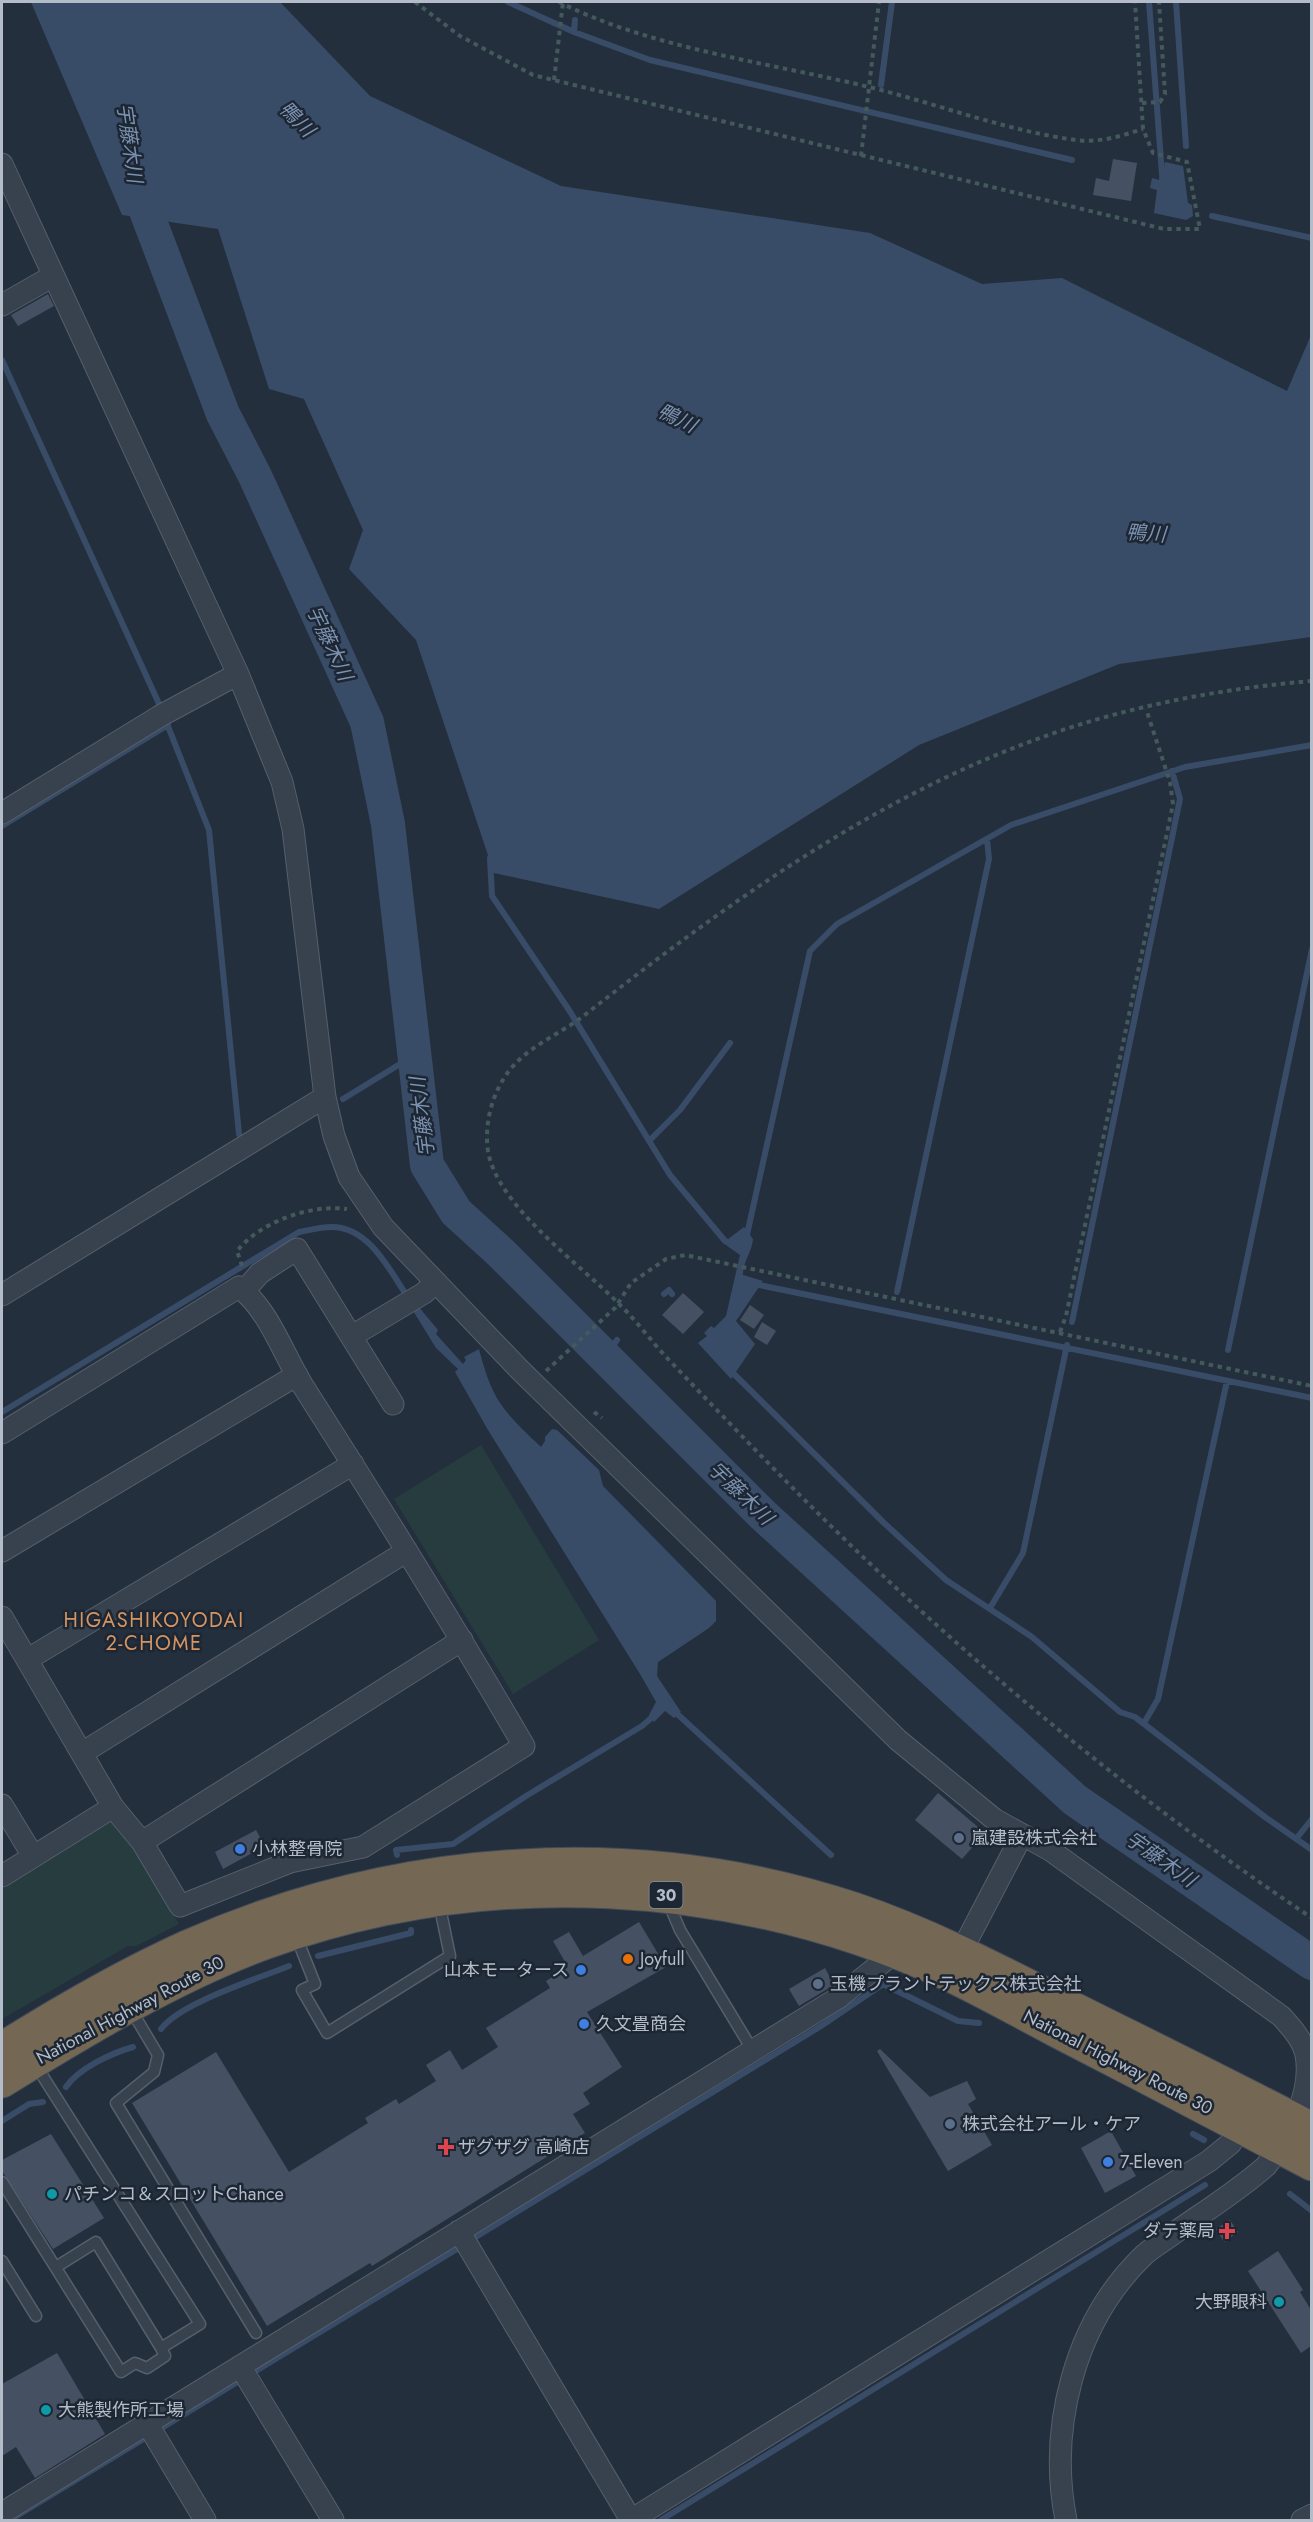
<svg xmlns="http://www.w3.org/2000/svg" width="1313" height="2522" font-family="Jost,'Noto Sans JP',sans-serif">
	<rect width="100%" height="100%" fill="#242f3e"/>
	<path fill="#263c3f" d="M481 1445 599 1640 513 1694 394 1499Z
		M110 1819 144 1859 179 1924 136 1946H128L2 2019V1885Z"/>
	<path fill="#394c67" d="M31 2H280L370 96 561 186 870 233 982 284 1062 278 1287 391 1311 335V637L1119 664 919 745 659 909 494 873 416 640 349 569 363 530 304 399 269 389 218 229 122 215Z
		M1165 162 1183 166 1188 203 1192 205 1193 216 1186 220 1154 213 1157 190 1150 188 1152 178 1159 180 1160 167H1164Z
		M744 1227 753 1239C752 1252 743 1261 743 1275L763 1281 736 1321 755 1344 731 1379 698 1343 707 1336 704 1333 711 1326 714 1328 726 1316 740 1255 723 1243Z
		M418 1306 438 1330 436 1334 463 1364 466 1360 464 1357 479 1349C492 1400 503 1411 541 1447L545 1441V1437L552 1429 557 1430 599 1470 603 1486 716 1601V1621L709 1628 658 1662 657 1676 681 1712 674 1718 665 1711 654 1722 649 1715 656 1702 640 1674 488 1430 455 1372 458 1369 436 1348 412 1309Z"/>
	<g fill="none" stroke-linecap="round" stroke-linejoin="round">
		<path stroke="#394c67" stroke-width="6" d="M508 2 574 32 650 60 1072 160
			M1149 2 1162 174
			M1176 2 1186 146
			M574 32 575 20
			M881 85 892 2
			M1212 216 1312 238
			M2 360 160 706 209 830 239 1134
			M2 826 168 725
			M490 858 492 896 569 1010 670 1175 725 1241 733 1244
			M343 1099 413 1056
			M649 1141 680 1110 730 1043
			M746 1239 810 951 837 924 1011 825 1185 767 1312 745
			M754 1284 1312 1398
			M897 1292 989 859 987 839
			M664 1294 669 1290 672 1294
			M1072 1322 1180 799 1172 771
			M1228 1350 1312 949
			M604 1358 617 1340
			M731 1371 883 1522 946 1580 1032 1637 1120 1712 1135 1717 1265 1817 1312 1850
			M2 1412 299 1232C310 1230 321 1227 332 1227 370 1227 391 1273 409 1299
			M990 1608 1023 1553 1067 1345
			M674 1711 831 1855
			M1144 1723 1158 1699 1227 1381
			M1296 1839 1312 1819
			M397 1855 396 1850 453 1844 526 1796 642 1726 657 1713
			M318 1956 411 1933V1930
			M881 1981 883 1984 958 2021 979 2023
			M161 2029C180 2003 257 1979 289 1966
			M66 2087C79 2068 112 2053 133 2047
			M2 2121 29 2104 43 2102
			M1193 2134 1204 2140
			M1290 2194 1312 2211
			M474 2238 821 2026 883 1984
			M10 2520 457 2249
			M661 2520 1205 2185"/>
		<path stroke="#394c67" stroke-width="34" d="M132 174 223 414 255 476 367 722 388 824 427 1165 456 1212 502 1254 763 1515 1075 1800 1312 1963"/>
	</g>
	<path fill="#455162" d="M1113 159 1137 163 1131 201 1093 195 1096 178 1109 181Z
		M48 294 54 306 18 326 11 315Z
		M683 1293 704 1312 683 1334 662 1315Z
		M750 1305 764 1315 754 1329 740 1320Z
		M762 1322 776 1331 767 1345 754 1337Z
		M938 1793 985 1833 962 1859 915 1820Z
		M256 1830 265 1846 223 1869 215 1852Z
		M639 1922 666 1967 587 2012 622 2067 583 2093 590 2104 573 2114 585 2133 372 2266 370 2263 267 2326 132 2103 216 2052 289 2172 368 2123 365 2118 396 2099 399 2104 436 2081 426 2065 450 2050 462 2070 498 2047 486 2028 550 1988 546 1981 568 1967 553 1941 569 1932 583 1956Z
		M825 1968 834 1985 799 2006 789 1989Z
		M880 2049 930 2097 967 2081 976 2099 968 2104 992 2145 948 2171 877 2051Z
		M1111 2131 1136 2176 1105 2193 1081 2148Z
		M51 2134 104 2218 53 2249 2 2171V2160Z
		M1230 2220 1238 2232 1224 2242 1216 2229Z
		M1278 2251 1303 2290 1300 2292 1311 2310V2346L1301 2353 1248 2271Z
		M57 2353 105 2434 35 2478 16 2447 2 2456V2384Z"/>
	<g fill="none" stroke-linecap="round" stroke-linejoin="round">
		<g stroke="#565f6c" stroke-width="13">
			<path id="lane" d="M669 1904 680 1930 753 2051
				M296 1936 315 1984 302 1990 327 2033 450 1956 439 1903
				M130 2008 158 2055 154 2072 116 2103 256 2333
				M2 2182 121 2372 135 2363 147 2368 165 2356 161 2348 200 2324 35 2064
				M2 2261 36 2316
				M56 2267 96 2242 161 2348"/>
		</g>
		<g stroke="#565f6c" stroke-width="23">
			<path id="street" d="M2 164 238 674 282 782 293 829 325 1097 334 1136 349 1177 383 1227 520 1370 898 1740 994 1819 1050 1850 1281 2016C1291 2027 1303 2040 1306 2055 1313 2093 1289 2137 1266 2166 1239 2190 1207 2210 1177 2231 1167 2239 1154 2246 1144 2255 1074 2322 1048 2428 1066 2520
				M2 305 53 276
				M2 813 160 716 238 674
				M244 1291 260 1273 297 1249 393 1404
				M2 1295 325 1097
				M352 1336 424 1293 436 1282
				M2 1433 239 1287C269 1310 283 1354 303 1386 379 1505 453 1624 524 1746L363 1847 290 1862 180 1906 142 1842 113 1807 2 1617
				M2 1551 297 1375
				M28 1659 353 1464
				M82 1753 407 1551
				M2 1805 33 1856
				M142 1842 462 1640
				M2 1876 113 1807
				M961 1952 1022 1835
				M459 2231 631 2520
				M240 2366 333 2520
				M147 2423 205 2520
				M2 2513 838 1998 894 1953
				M631 2520 1209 2161 1231 2143 1241 2126
				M1302 2520 1312 2515"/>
		</g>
		<g stroke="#434c59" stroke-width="35">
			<path id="highway" d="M2 2049C61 2012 123 1976 187 1947 397 1854 635 1837 854 1909 928 1934 997 1970 1066 2005 1148 2046 1230 2086 1312 2129
				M2 2081C81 2032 176 1975 264 1943 485 1863 735 1876 948 1974 986 1992 1023 2013 1061 2033 1145 2076 1228 2120 1312 2164"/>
		</g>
		<path stroke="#44595c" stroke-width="4" stroke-dasharray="4.5 4.5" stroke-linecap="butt" d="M415 2 460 36 533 75 1164 229H1200L1187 162 1153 153 1143 129 1135 2
			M559 2C650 48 770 63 869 87 938 104 1007 131 1076 140 1100 143 1121 136 1143 129
			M554 80 563 2
			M1142 103 1160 102 1165 94 1159 2
			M861 156 879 2
			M1312 681C1223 688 1124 707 1040 738 873 798 725 905 586 1014 561 1034 529 1045 509 1071 492 1093 484 1124 488 1151 497 1206 580 1264 618 1303 636 1320 651 1341 668 1359 732 1426 796 1493 863 1557 1002 1689 1152 1811 1312 1918
			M242 1266 237 1251C260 1222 310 1204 347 1209
			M1060 1332 1066 1316 1173 804 1170 782 1146 709
			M546 1371 615 1308 631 1283 666 1259 685 1255 1312 1386
			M594 1412 602 1418"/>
		<use href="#lane" stroke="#38414e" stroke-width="10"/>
		<use href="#street" stroke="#38414e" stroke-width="21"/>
		<use href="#highway" stroke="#746855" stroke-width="33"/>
	</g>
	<g fill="#5c6f8a" stroke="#1d2633" stroke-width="2">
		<circle cx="959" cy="1838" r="6"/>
		<circle cx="818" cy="1984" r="6"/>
		<circle cx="950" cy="2124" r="6"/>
	</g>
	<g fill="#3f7fe0" stroke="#1d2633" stroke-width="2">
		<circle cx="240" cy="1849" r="6"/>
		<circle cx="581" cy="1970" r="6"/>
		<circle cx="584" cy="2024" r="6"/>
		<circle cx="1108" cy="2162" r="6"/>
	</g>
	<circle fill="#e8710a" stroke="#1d2633" stroke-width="2" cx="628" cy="1959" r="6"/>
	<g fill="#e0444e" stroke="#1d2633" stroke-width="2">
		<path d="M443 2138h6v6h6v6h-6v6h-6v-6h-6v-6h6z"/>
		<path d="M1224 2222h6v6h6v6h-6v6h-6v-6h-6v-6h6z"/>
	</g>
	<g fill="#0f9aa8" stroke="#1d2633" stroke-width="2">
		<circle cx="52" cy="2194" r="6"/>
		<circle cx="1279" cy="2302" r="6"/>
		<circle cx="46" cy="2410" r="6"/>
	</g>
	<g text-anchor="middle" stroke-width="5" stroke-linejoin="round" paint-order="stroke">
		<rect fill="#1d2633" stroke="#878f9c" stroke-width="1.5" x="649.5" y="1882" width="33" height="26" rx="4.5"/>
		<g font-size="16" font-weight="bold" fill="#b4bcc9">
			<text x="666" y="1901">30</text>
		</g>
		<g font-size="18" fill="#b4bcc9" stroke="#1d2633" text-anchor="start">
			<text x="971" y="1844">嵐建設株式会社</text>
			<text x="252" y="1855">小林整骨院</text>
			<text x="640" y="1965">Joyfull</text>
			<text x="569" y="1976" text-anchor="end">山本モータース</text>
			<text x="830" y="1990">玉機プラントテックス株式会社</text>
			<text x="596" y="2030">久文畳商会</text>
			<text x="962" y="2130">株式会社アール・ケア</text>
			<text x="458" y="2153">ザグザグ 高崎店</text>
			<text x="1120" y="2168">7-Eleven</text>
			<text x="64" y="2200">パチンコ＆スロットChance</text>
			<text x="1215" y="2237" text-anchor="end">ダテ薬局</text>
			<text x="1267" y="2308" text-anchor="end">大野眼科</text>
			<text x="58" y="2416">大熊製作所工場</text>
		</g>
		<g font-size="18" fill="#b4bcc9" stroke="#1d2633">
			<text transform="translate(130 2010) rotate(-28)" y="6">National Highway Route 30</text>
			<text transform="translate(1118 2062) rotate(27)" y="6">National Highway Route 30</text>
		</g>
		<g font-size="20" font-style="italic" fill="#7c92b1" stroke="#1d2633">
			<text transform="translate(297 119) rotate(45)" y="7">鴨川</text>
			<text transform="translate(130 143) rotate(82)" y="7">宇藤木川</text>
			<text transform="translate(677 418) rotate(26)" y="7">鴨川</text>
			<text transform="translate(1146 533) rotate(4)" y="7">鴨川</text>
			<text transform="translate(330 643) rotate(65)" y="7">宇藤木川</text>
			<text transform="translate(422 1117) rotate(-97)" y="7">宇藤木川</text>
			<text transform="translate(741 1493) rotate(44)" y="7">宇藤木川</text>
			<text transform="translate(1161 1859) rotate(35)" y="7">宇藤木川</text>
		</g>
		<g font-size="20" letter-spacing="1.5" fill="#d59563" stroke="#1d2633">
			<text x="154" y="1627">HIGASHIKOYODAI<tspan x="154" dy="23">2-CHOME</tspan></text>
		</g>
	</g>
	<rect width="1313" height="2522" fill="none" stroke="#b4bcc9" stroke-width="6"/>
</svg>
